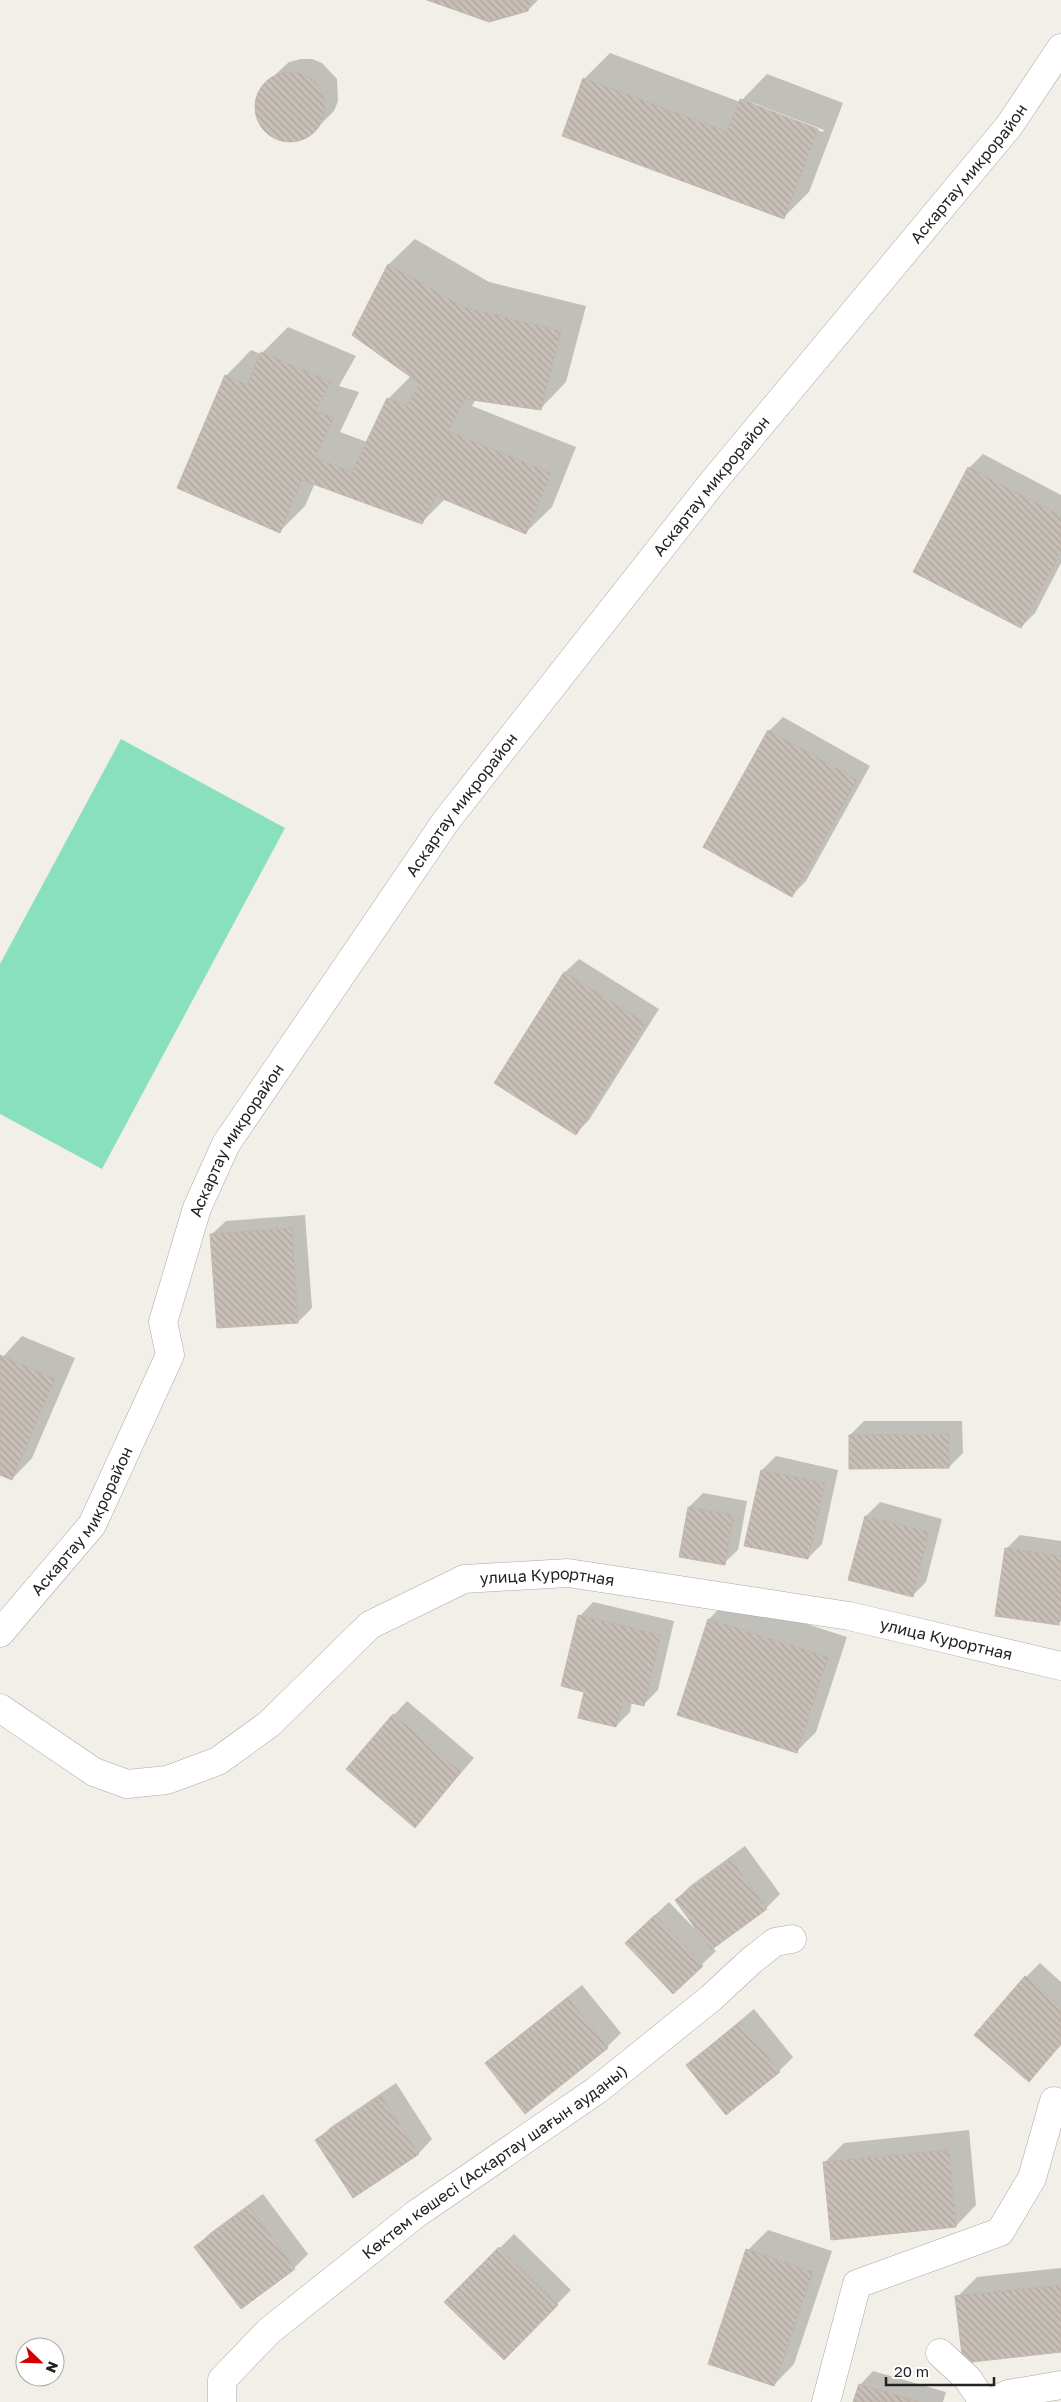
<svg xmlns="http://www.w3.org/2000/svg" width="1061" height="2402" font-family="'Golos Text',sans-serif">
	<defs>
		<pattern id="building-back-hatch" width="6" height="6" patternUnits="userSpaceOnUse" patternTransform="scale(1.25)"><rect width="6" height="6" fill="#c7bfb8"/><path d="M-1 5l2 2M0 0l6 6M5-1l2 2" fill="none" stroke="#aba49e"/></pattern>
	</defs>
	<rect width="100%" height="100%" fill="#f2efe9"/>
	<path fill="#88e0be" d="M121 739 285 828 102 1169 0 1114V964Z"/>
	<path fill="#0003" fill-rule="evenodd" d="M431 0H538L528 10Z
		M610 53 740 102 767 74 843 103 809 192 783 218 584 79ZM753 103 824 130 823 132 753 106Z
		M301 59H312L322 63 337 79 338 101 334 111 312 133 303 139 292 142 281 140 270 135 262 127 257 116 256 105 259 94 265 84 289 62Z
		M415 239 489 282 586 306 566 382 541 408 476 399 472 406 576 447 552 507 526 532 446 498 421 523 315 483 305 506 279 532 226 376 251 350 261 354 288 327 356 356 339 386 359 392 340 432 367 442 388 399 411 376 354 335 389 264Z
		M983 454 1061 495V563L1035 613 1021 627 914 571 969 468Z
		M783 717 870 766 806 881 792 895 769 731Z
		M579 959 659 1009 589 1120 576 1133 495 1083 565 972Z
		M305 1215 312 1308 298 1322 212 1234 226 1221Z
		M22 1336 75 1358 32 1458 12 1479 0 1474V1360Z
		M864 1421H962L963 1453 949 1467 850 1435Z
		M776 1456 838 1470 822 1544 808 1558 746 1545 762 1470Z
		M703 1493 747 1501 738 1550 724 1563 689 1507Z
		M880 1502 942 1519 926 1582 912 1596 850 1579 866 1516Z
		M1020 1535 1061 1541V1621L1058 1623 1006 1549Z
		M729 1599 847 1637 816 1732 796 1752 709 1619Z
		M593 1602 674 1621 658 1690 644 1704 632 1702 630 1712 616 1726 586 1691 580 1616Z
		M407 1701 474 1758 415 1826 394 1715Z
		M745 1846 780 1894 766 1908 712 1947 716 1951 673 1992 640 1929 669 1902 696 1930 676 1900 690 1886Z
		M1040 1963 1061 1982V2045L1029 2080 1026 1977Z
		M582 1985 621 2033 607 2047 487 2063 501 2050Z
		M754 2009 793 2057 779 2071 687 2065Z
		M396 2083 432 2139 419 2153 353 2196 317 2140 331 2127Z
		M969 2130 976 2205 956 2226 832 2238 824 2163 844 2143Z
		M263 2194 308 2254 294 2268 241 2307 196 2247 210 2233Z
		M768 2230 832 2251 794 2364 774 2385 748 2250Z
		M514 2234 571 2290 504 2358 446 2302Z
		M1061 2268V2351L957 2297 977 2277Z
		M873 2371 946 2392 943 2402H855L860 2385Z"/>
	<path fill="url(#building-back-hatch)" stroke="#c4b6ab" d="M427 0H532L528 11 489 22Z
		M255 107a35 35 0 1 1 70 0a35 35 0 1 1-70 0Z
		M583 78 727 132 740 99 818 129 784 219 562 136Z
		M388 264 463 307 561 331 541 410 465 399 448 431 551 473 526 534 436 496 422 524 302 480 280 533 177 488 225 375 247 385 261 352 331 382 315 411 334 418 315 458 352 472 387 398 407 406 419 383 352 335Z
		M968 467 1061 516V552L1021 628 913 572Z
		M768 730 857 780 792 897 703 847Z
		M564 972 646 1023 576 1135 494 1083Z
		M292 1228 298 1323 217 1328 210 1234Z
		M0 1355 55 1379 12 1480 0 1475Z
		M949 1434V1468L849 1469V1435Z
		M761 1470 825 1483 808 1559 744 1546Z
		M688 1507 734 1515 725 1565 679 1557Z
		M865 1516 929 1532 913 1597 848 1580Z
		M1005 1548 1061 1556V1608L1059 1625 995 1616Z
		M578 1615 661 1635 644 1706 623 1701 616 1727 578 1718 584 1692 561 1686Z
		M708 1619 828 1657 797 1753 677 1715Z
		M393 1714 461 1772 415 1828 346 1769Z
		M731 1859 767 1909 711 1950 675 1900Z
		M655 1915 703 1966 673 1994 625 1943Z
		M1025 1976 1061 2007V2044L1029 2082 974 2035Z
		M568 1998 608 2048 525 2114 485 2063Z
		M740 2022 780 2072 726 2115 686 2065Z
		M381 2096 419 2154 353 2198 315 2140Z
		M949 2150 956 2227 831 2240 823 2162Z
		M249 2206 295 2269 241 2309 194 2247Z
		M499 2247 558 2305 504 2360 444 2302Z
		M746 2249 813 2272 774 2386 708 2364Z
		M1061 2285V2352L963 2363 955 2296Z
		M859 2384 919 2402H853Z"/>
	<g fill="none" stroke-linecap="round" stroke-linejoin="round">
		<g stroke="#a9a9a9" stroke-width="29">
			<g id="minor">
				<path id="s1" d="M0 1633 92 1525 170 1355 163 1322 197 1208 226 1144 446 821 712 483 1009 126 1061 48"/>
				<path id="s2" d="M0 1708 94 1772 127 1784 167 1780 218 1761 269 1724 370 1625 464 1579 568 1573 849 1616 1061 1666"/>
				<path d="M940 2353 968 2379 983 2402"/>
				<path id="s3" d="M222 2402V2380L269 2331 416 2214 597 2090 711 1998 752 1960 775 1942 792 1939"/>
				<path d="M826 2402 857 2284 1000 2232 1032 2178 1054 2101"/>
				<path d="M992 2402 1008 2394 1061 2385"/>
			</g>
		</g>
		<use href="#minor" stroke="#fff" stroke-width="28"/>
	</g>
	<g text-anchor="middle" stroke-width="4" stroke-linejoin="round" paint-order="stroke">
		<g font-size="16" fill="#222" stroke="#fff">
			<text dy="6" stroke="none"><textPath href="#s1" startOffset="1775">Аскартау микрорайон</textPath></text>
			<text dy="6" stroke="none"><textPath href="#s1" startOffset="1370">Аскартау микрорайон</textPath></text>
			<text dy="6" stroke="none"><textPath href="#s1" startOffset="965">Аскартау микрорайон</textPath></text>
			<text dy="6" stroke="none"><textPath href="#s1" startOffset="560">Аскартау микрорайон</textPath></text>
			<text dy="6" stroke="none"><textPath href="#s1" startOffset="140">Аскартау микрорайон</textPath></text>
			<text dy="6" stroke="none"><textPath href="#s2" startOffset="636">улица Курортная</textPath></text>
			<text dy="6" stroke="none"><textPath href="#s2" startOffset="1041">улица Курортная</textPath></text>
			<text dy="6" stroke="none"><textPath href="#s3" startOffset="372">Көктем көшесі (Аскартау шағын ауданы)</textPath></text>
		</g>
	</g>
	<g transform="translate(40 2362) rotate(113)"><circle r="24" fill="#ffffff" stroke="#a7a7a7"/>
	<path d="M0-4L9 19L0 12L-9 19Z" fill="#d40000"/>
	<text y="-8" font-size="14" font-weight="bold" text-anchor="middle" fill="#222222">N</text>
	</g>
	<path d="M886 2377v8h108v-8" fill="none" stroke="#222222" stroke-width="2.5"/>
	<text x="894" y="2377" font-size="15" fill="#222222" stroke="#ffffff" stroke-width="4" paint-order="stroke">20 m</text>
</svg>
